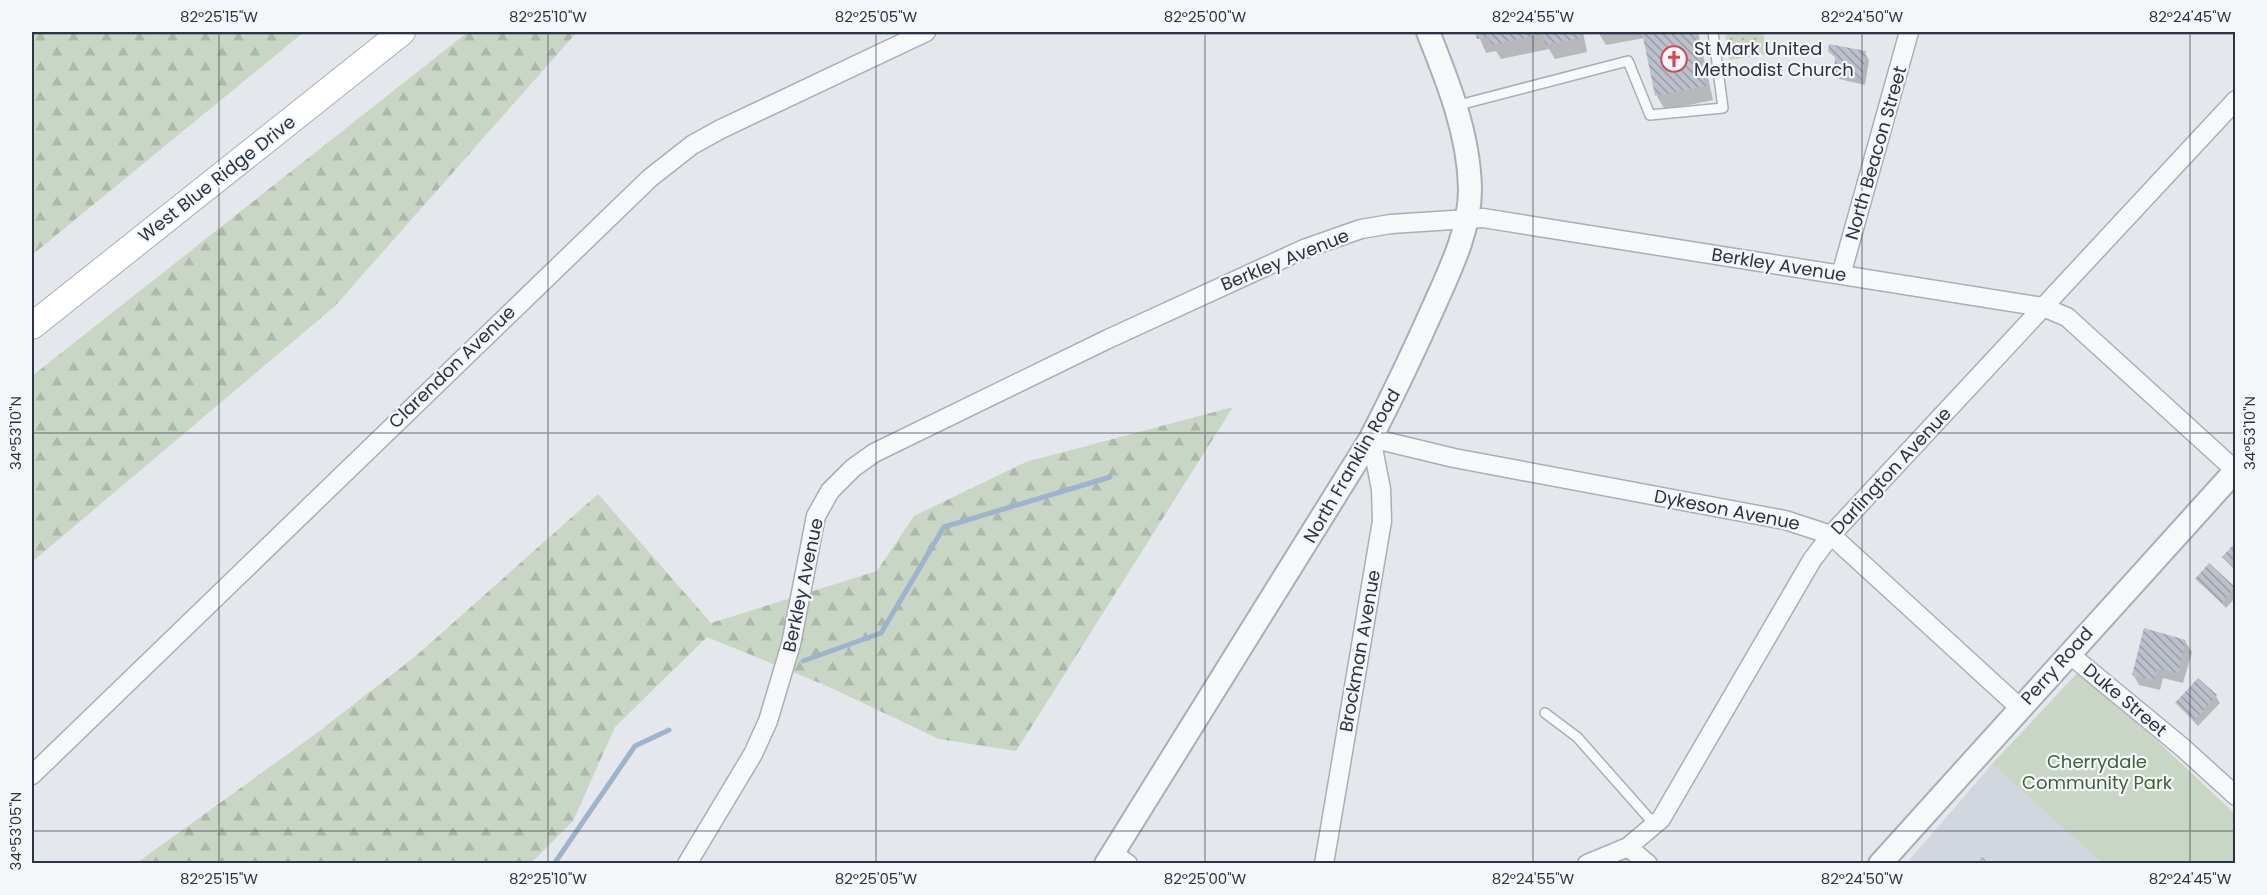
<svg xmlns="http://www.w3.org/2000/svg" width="2267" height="895" font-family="Poppins,sans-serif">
	<defs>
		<pattern id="forest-firs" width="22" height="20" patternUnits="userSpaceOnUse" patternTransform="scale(1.5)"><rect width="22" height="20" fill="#c9d6c5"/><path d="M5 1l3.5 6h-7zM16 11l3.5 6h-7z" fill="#adb8ab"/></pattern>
		<pattern id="garden-dots" width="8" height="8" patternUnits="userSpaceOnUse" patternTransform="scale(1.5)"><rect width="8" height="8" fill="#c9d6c5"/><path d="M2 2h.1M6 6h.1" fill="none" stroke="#adb8ab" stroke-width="1.8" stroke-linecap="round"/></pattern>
		<pattern id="building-back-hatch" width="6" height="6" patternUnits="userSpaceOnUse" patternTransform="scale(1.5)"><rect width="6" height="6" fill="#bbc0ca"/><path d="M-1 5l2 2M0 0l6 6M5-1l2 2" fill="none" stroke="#989da6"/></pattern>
	</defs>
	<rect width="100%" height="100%" fill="#e4e7ec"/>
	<path fill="#d2d6de" d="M1992 764 2102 863 1906 864Z"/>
	<path fill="url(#forest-firs)" d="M32 32H304L32 255Z
		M468 32H577L335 306 32 562V376Z
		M1233 407 1016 751 939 739 827 686 707 637 615 727 573 821 531 863 135 864 317 733 417 655 598 494 711 623 877 571 914 516 1026 462Z"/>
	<path fill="#c9d6c5" d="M2081 669 2235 814V863H2102L1992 764Z"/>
	<path fill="url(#garden-dots)" d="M1725 32H1763L1767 54 1729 60Z"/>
	<path fill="#0003" d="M1477 32H1583L1587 52 1555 59 1549 49 1501 59 1496 51 1486 53Z
		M1598 32H1698L1713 100 1665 110 1657 96 1645 38 1606 45Z
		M1829 52 1865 53 1869 60 1865 85 1839 79 1835 72 1837 59Z
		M2236 544V572L2224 558Z
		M2197 579 2234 588 2236 597 2226 608Z
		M2185 641 2192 652 2183 683 2163 678 2160 690 2139 685 2133 674Z
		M2216 696 2220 703 2198 726 2177 704Z"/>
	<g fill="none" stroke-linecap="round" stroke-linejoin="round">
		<path stroke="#9fb4cc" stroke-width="5" d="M803 661 881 633 944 527 1110 477
			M554 864 635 746 669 730"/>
	</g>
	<path fill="url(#building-back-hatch)" d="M1475 32H1579L1580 38 1545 45 1543 34 1491 45 1489 37 1477 39Z
		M1642 32H1695L1706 86 1655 96Z
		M1829 44 1866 51 1862 79 1833 72 1836 54 1828 52Z
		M2236 542V570L2222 557Z
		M2209 563 2235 587 2222 603 2195 579Z
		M2144 628 2186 640 2178 673 2157 668 2154 680 2132 675Z
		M2198 678 2217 695 2194 721 2175 703Z
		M1982 857 1989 864H1976Z"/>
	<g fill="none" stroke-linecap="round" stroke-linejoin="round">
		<g stroke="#a9aeb7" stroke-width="12">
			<path id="service" d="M1455 106 1628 61 1650 115 1723 108 1713 32
				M1545 713 1577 737 1655 825"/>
		</g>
		<g stroke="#a9aeb7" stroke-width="21">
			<path id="minor" d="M1841 275 1909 32
				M2068 653 2182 747 2236 796
				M32 775 650 178 692 145 721 129 926 32
				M1628 847 1648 864
				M1112 853 1128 864
				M687 864 753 754 768 721 791 644 816 516 830 491 853 468 874 453 1108 339 1304 249 1361 229 1391 224 1483 218 2043 307 2067 317 2235 470
				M1324 864 1382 521 1381 489 1371 438 1454 458 1785 520 1831 535 2020 708
				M1587 864 1628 847 1661 819 1812 560 1831 535 2236 100"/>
		</g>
		<g stroke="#a9aeb7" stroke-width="26">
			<path id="tertiary" d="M1106 864 1371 438C1393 395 1414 351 1434 306 1450 270 1470 230 1470 189 1469 134 1448 82 1428 32
				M1880 864 2236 470"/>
		</g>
		<g stroke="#a9aeb7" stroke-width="28">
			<path id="secondary" d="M32 326 402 32"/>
		</g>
		<use href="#service" stroke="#f7f8fa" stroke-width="9"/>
		<use href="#minor" stroke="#f7f8fa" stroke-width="18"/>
		<use href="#tertiary" stroke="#f7f8fa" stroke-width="22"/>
		<use href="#secondary" stroke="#fff" stroke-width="26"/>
	</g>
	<path fill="none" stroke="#2b3445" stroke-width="1.5" stroke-opacity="0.45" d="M219 32V864M548 32V864M876 32V864M1205 32V864M1533 32V864M1862 32V864M2190 32V864M32 34H2236M32 433H2236M32 831H2236"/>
	<defs>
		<g id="church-ring" transform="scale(1.35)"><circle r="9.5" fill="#f4f6f9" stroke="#d1495b" stroke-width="1.5"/><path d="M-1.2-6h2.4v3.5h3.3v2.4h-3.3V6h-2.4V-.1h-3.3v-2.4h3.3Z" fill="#d1495b"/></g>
	</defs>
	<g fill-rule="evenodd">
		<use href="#church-ring" x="1674" y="59"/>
	</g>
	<g text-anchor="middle" stroke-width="4.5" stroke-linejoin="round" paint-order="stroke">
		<g font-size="18" fill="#2b3445" stroke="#f4f6f9" text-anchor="start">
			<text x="1694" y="55">St Mark United<tspan x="1694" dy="21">Methodist Church</tspan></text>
		</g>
		<g font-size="18" fill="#2b3445" stroke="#f4f6f9">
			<text transform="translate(1876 153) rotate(-74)" y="6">North Beacon Street</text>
			<text transform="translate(217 179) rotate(-38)" y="6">West Blue Ridge Drive</text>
			<text transform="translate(1285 260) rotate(-22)" y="6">Berkley Avenue</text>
			<text transform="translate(1779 265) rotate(9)" y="6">Berkley Avenue</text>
			<text transform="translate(452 367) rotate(-44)" y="6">Clarendon Avenue</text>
			<text transform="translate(1352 466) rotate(-60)" y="6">North Franklin Road</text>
			<text transform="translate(1891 471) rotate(-47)" y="6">Darlington Avenue</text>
			<text transform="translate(1727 510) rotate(11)" y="6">Dykeson Avenue</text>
			<text transform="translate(803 585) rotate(-78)" y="6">Berkley Avenue</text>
			<text transform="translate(1360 651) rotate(-80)" y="6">Brockman Avenue</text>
			<text transform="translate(2057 666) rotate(-48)" y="6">Perry Road</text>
			<text transform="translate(2125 700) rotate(40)" y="6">Duke Street</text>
		</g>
		<g font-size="18" fill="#3f6138" stroke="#f4f6f9">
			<text x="2097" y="768">Cherrydale<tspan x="2097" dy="21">Community Park</tspan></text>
		</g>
	</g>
	<rect width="2267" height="895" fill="none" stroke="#f4f6f9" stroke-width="66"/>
	<rect x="33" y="33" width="2201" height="829" fill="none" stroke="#2b3445" stroke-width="2"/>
	<g font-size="15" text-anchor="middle" fill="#2b3445">
		<text x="219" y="22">82°25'15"W</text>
		<text x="548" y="22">82°25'10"W</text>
		<text x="876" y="22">82°25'05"W</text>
		<text x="1205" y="22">82°25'00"W</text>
		<text x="1533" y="22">82°24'55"W</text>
		<text x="1862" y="22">82°24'50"W</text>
		<text x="2190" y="22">82°24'45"W</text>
		<text transform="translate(16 433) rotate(-90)" y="5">34°53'10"N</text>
		<text transform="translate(2250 433) rotate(-90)" y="5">34°53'10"N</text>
		<text transform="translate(16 831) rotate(-90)" y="5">34°53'05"N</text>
		<text x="219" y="884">82°25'15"W</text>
		<text x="548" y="884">82°25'10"W</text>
		<text x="876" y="884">82°25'05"W</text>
		<text x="1205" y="884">82°25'00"W</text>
		<text x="1533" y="884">82°24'55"W</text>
		<text x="1862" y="884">82°24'50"W</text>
		<text x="2190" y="884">82°24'45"W</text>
	</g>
</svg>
